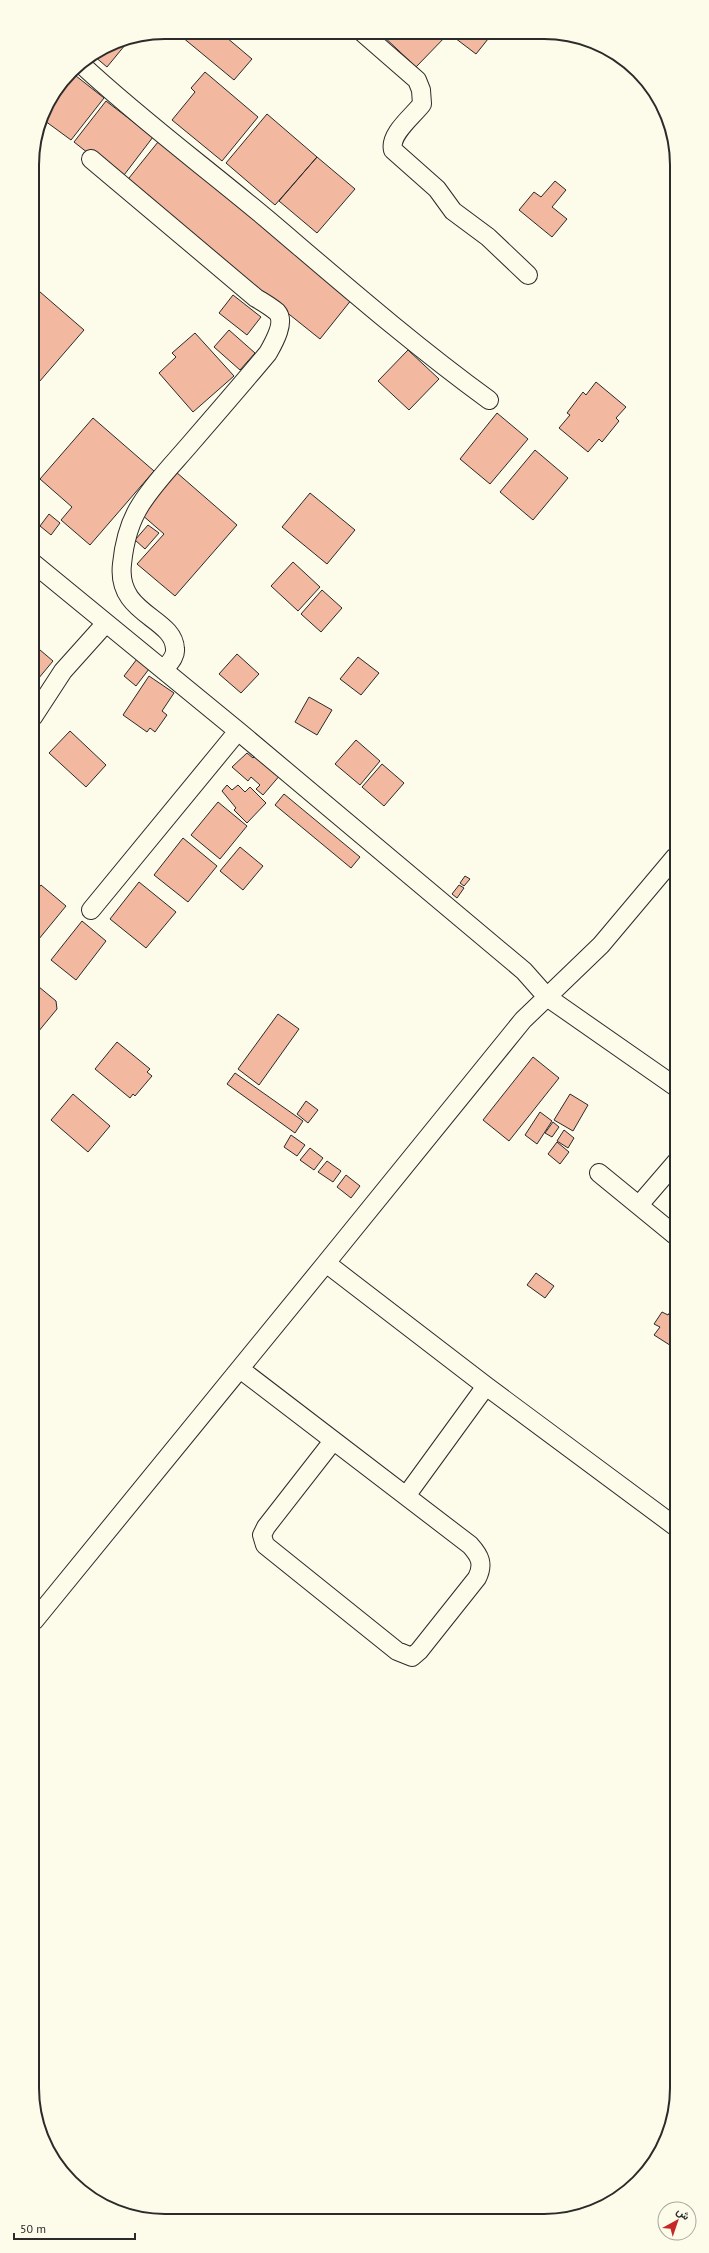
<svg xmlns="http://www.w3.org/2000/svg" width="709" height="2253" font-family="'PT Sans',Vazirmatn,sans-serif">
	<rect width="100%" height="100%" fill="#fdfbea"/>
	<path fill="#f2b8a0" stroke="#2b2b2b" d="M176 32H220L252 59 234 80Z
		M380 33 448 34 416 67Z
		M458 34H492L476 54 455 38Z
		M130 39 107 67 94 56 114 42Z
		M71 72 104 98 71 140 41 118Z
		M205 72 258 117 222 161 172 120 195 92 191 88Z
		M106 101 153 137 121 179 74 142Z
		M267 114 317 157 275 205 226 163Z
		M158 142 352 299 320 339 125 183Z
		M317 157 355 189 317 233 279 201Z
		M555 181 566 190 552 207 567 219 552 237 519 210 534 192 541 197Z
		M32 285 84 330 33 389Z
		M233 295 261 317 247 335 219 313Z
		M229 330 255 353 240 370 214 347Z
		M195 333 234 376 193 412 159 373 176 357 172 353Z
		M408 350 439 379 409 410 378 381Z
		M596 382 626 407 616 418 619 421 602 442 599 439 588 452 559 428 570 415 567 413 583 392 586 395Z
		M497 413 528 439 490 484 460 459Z
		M93 418 154 471 90 545 61 520 72 507 40 479Z
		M535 450 568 478 533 520 500 492Z
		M176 472 237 525 175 596 137 564 164 534 141 514Z
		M310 493 355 530 327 564 282 527Z
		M49 514 60 523 51 535 40 526Z
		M148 525 159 533 145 549 135 540Z
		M293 562 320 587 298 611 271 586Z
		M322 590 342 608 321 632 301 614Z
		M33 644 53 661 33 685Z
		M237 654 259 674 241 693 219 674Z
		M358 657 379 673 361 695 340 679Z
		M137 659 149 669 136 686 124 676Z
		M149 676 174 693 162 711 167 715 155 732 150 728 147 732 123 715Z
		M309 697 332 710 317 735 295 722Z
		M70 731 106 765 86 787 49 753Z
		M356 740 380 761 360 785 335 764Z
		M247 753 253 758 258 753 281 774 263 795 256 789 260 785 251 777 248 781 232 767Z
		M382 764 404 783 384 806 362 787Z
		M227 785 232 790 238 785 245 792 250 787 266 803 247 823 234 810 236 808 222 791Z
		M284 794 360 857 351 868 275 805Z
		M218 802 247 826 220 859 191 835Z
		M183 838 217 866 188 902 154 875Z
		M240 847 263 866 243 890 220 871Z
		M465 876 470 879 464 886 460 883Z
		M139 882 176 912 146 948 110 919Z
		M41 885 66 906 34 945 33 894Z
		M459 885 464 888 457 898 452 894Z
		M82 921 106 941 76 980 51 960Z
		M33 982 56 1001 57 1009 38 1032 33 1027Z
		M278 1014 299 1029 259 1085 238 1069Z
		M117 1042 150 1069 147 1072 152 1076 135 1096 133 1094 130 1098 95 1069Z
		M533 1057 559 1078 509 1141 483 1120Z
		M235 1073 303 1121 295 1133 227 1084Z
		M73 1094 110 1126 88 1152 51 1120Z
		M570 1094 588 1105 573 1131 554 1120Z
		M306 1101 318 1110 308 1123 297 1114Z
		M540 1112 552 1121 537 1144 525 1135Z
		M553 1122 559 1127 552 1137 545 1133Z
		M564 1130 574 1138 568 1148 557 1141Z
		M291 1135 305 1145 297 1156 284 1147Z
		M557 1142 569 1152 560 1164 548 1154Z
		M310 1148 323 1158 314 1170 300 1160Z
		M327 1161 341 1171 333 1182 318 1172Z
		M346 1175 360 1186 351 1198 337 1187Z
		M536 1273 554 1286 545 1298 527 1285Z
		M676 1303V1349L654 1335 660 1327 654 1324 662 1312 668 1315Z"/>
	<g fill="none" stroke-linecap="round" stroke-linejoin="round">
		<g stroke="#2b2b2b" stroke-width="20">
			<path id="minor" d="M363 33 417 80 421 90 422 104C413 116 389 134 393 150L437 189 453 211 488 237 528 275
				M81 64C140 119 205 167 267 219 340 281 412 344 489 400
				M91 159 256 298C263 302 271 307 277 312 286 322 273 344 268 353 243 383 217 413 191 443 174 463 155 482 141 504 130 521 124 544 122 564 116 615 174 617 175 649 176 657 168 664 164 670
				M33 563 238 731 524 971 547 997 523 1020 326 1263 486 1386 676 1527
				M33 717 63 671 106 623
				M675 857 601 945 547 997 676 1087
				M91 910 238 731
				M599 1173 676 1236
				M639 1205 676 1162
				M240 1369 470 1545C480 1556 484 1564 477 1578L419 1651 412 1657 397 1651 265 1545 262 1535 266 1527 333 1441
				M406 1496 486 1386
				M34 1621 326 1263"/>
		</g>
		<use href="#minor" stroke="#fdfbea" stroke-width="18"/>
	</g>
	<path d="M0 0H709V2253H0ZM165 39H544A126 126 0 0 1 670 165V2088A126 126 0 0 1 544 2214H165A126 126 0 0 1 39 2088V165A126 126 0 0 1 165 39Z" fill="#fdfbea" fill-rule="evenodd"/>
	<path fill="none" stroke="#2b2b2b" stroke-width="2" d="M165 39H544A126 126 0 0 1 670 165V2088A126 126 0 0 1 544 2214H165A126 126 0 0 1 39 2088V165A126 126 0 0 1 165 39Z"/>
	<g transform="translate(677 2221) rotate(40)"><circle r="19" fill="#fdfbea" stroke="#a9a89e"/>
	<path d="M0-3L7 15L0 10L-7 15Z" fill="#c62828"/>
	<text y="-6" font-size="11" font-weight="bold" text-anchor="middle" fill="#2b2b2b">ش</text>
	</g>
	<path d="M14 2233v6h121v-6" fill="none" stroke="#2b2b2b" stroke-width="2"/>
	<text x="20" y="2233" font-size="12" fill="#2b2b2b" stroke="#fdfbea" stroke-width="3" paint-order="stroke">50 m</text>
</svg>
